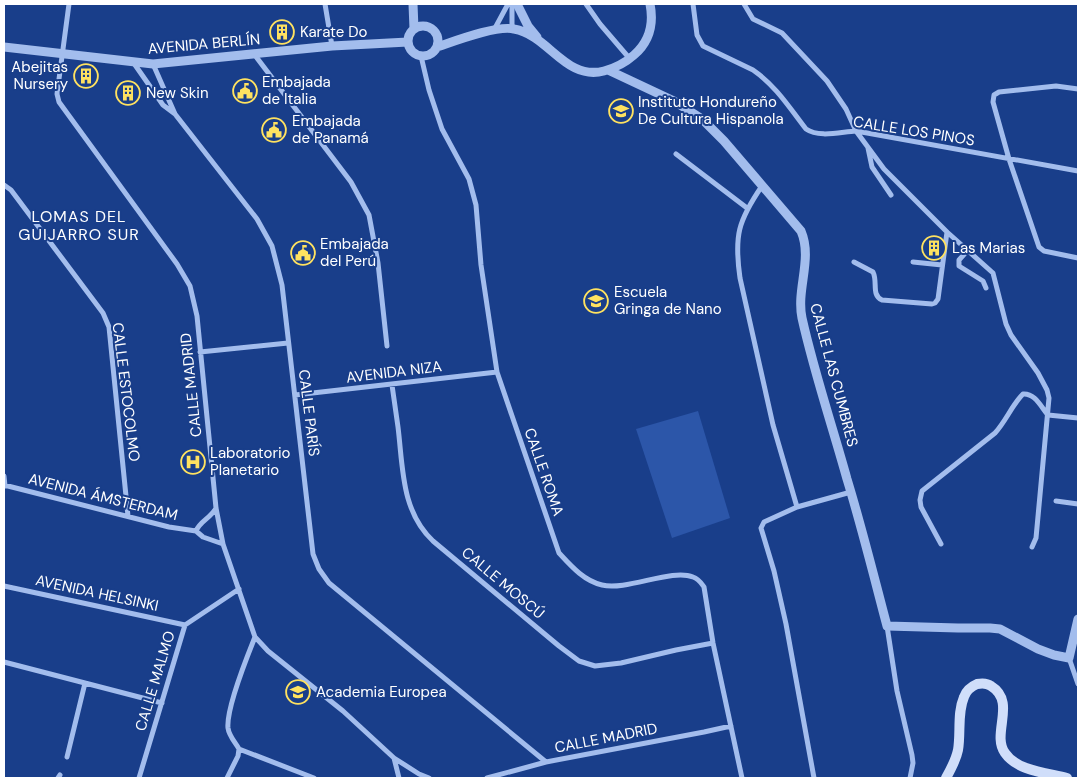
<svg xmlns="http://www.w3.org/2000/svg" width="1082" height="782" font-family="'DM Sans',sans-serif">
	<rect width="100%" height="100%" fill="#193e8a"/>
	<path fill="#2c56a9" d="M698 411 730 518 672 538 636 429Z"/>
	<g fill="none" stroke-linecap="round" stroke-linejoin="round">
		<path stroke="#a3bded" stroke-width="5" d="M69 4 57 94 59 102 177 264 190 286 197 316 216 508 223 544 255 637 268 651 343 711 394 758 419 774 429 778
			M325 4 332 46
			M586 4 600 24 630 59
			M693 4 697 35 703 46 753 70C776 86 789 107 806 129 819 138 840 132 856 131L1078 171
			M744 4 753 19 782 33 827 81 846 109 856 131 884 169 947 232 993 273 1006 324 1011 335 1038 373 1047 390 1049 398 1036 538 1032 547
			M512 28V4
			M494 30 508 4
			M254 54 351 182 369 215 378 263 387 346
			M421 56 429 90 442 129 469 179 476 205 481 265 497 372 559 553C571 566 584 581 602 585 627 591 672 568 693 577 699 579 701 583 704 587L713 643 742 778
			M133 62 163 105 175 114 257 219 272 246 282 285 313 554 319 569 329 583 546 762
			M153 64 175 114
			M1078 89 1056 86 999 92 994 95 993 102 1009 159 1039 247 1044 251 1078 258
			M868 148 872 167 891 195
			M676 154 747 208
			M4 185 11 190 103 313 109 327 128 516
			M762 186C738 221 734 236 740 278L773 425 797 507
			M968 250 959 260V266L983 281 986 288
			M854 262 873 272C878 282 871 295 882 300L932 304 935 303 938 299 947 232
			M913 262 942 265
			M200 352 288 343
			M392 385C394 399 396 413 398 427 403 467 401 511 433 541L559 646 579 661 595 666 621 663 676 650 713 643
			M295 395 497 372
			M4 476 5 486
			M4 485 169 527 196 531 203 537 223 544
			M1056 501 1078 504
			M196 531C200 521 211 518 216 508
			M941 544 921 507 920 500 922 491 995 433C1006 421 1012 405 1023 394 1035 393 1041 407 1048 415L1078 418
			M4 586 185 625
			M887 626 897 691 912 755 913 763 910 778
			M1069 658 1078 684
			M4 662 162 703
			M239 749 314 778
			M67 757 85 683
			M394 758 399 778
			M58 778 60 775
			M139 778 185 625 239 589
			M227 778 238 756 239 749C235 742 229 736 228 728 226 708 247 657 255 637
			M487 778 546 762 704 732 731 726
			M814 778 786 624 774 571 761 528 764 522 797 507 851 492"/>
		<path stroke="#a3bded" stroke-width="9" d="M413 4 414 29
			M517 4 528 26 537 37
			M408 41a15 15 0 1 1 30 0a15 15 0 1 1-30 0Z
			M4 47 153 64 332 46 408 42
			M437 47C455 41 497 25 514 29 549 35 565 81 604 71 615 68 625 63 634 55 650 41 654 24 650 4
			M608 70 674 101 702 119 724 141 801 231C813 259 796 289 802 318 814 372 832 425 847 479 862 528 874 577 887 626L958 628H990L1000 629 1038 649 1054 655 1069 658 1078 619"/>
		<path stroke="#d0defa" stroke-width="10" d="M946 778C951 769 956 760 958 750 961 733 957 713 964 697 966 691 970 687 977 684 982 683 987 683 991 686 1017 702 991 734 1005 753 1017 771 1048 773 1067 778"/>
	</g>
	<defs>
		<g id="building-ring" transform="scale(1.25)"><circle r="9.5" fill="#193e8a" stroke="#ffe260" stroke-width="1.5"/><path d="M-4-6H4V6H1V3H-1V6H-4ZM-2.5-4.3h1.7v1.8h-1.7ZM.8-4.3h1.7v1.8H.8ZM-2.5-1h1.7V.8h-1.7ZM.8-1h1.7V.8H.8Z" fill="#ffe260"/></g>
		<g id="civic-ring" transform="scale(1.25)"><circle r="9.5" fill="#193e8a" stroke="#ffe260" stroke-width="1.5"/><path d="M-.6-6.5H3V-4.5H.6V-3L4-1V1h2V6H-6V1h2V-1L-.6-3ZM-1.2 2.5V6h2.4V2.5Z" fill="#ffe260"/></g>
		<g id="school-ring" transform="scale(1.25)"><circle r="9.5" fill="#193e8a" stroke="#ffe260" stroke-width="1.5"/><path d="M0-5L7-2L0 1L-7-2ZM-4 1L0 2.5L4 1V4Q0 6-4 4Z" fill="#ffe260"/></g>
		<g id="hospital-ring" transform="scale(1.25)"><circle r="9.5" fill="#193e8a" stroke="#ffe260" stroke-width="1.5"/><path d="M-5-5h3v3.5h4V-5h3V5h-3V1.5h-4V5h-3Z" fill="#ffe260"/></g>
	</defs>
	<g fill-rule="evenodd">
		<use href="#building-ring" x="282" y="32"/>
		<use href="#building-ring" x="86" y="76"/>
		<use href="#civic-ring" x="245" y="91"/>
		<use href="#building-ring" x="128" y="93"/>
		<use href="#school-ring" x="621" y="111"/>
		<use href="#civic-ring" x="274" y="130"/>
		<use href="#building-ring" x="934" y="248"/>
		<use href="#civic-ring" x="303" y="253"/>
		<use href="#school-ring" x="596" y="301"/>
		<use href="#hospital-ring" x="193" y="462"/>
		<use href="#school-ring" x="298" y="692"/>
	</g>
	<g text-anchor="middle" stroke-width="4" stroke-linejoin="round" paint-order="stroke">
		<g font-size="15" fill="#fff" stroke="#193e8a" text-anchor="start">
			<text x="300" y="37">Karate Do</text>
			<text x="68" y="72" text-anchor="end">Abejitas<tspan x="68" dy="17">Nursery</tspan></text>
			<text x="262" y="87">Embajada<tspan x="262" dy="17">de Italia</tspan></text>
			<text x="146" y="98">New Skin</text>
			<text x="638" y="107">Instituto Hondureño<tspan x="638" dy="17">De Cultura Hispanola</tspan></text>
			<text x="292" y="126">Embajada<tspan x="292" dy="17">de Panamá</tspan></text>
			<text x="320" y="249">Embajada<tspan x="320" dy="17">del Perú</tspan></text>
			<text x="952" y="253">Las Marias</text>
			<text x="614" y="297">Escuela<tspan x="614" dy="17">Gringa de Nano</tspan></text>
			<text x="210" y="458">Laboratorio<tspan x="210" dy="17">Planetario</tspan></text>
			<text x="316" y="697">Academia Europea</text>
		</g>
		<g font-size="15" fill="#fff" stroke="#193e8a">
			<text transform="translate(204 44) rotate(-5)" y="5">AVENIDA BERLÍN</text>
			<text transform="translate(914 131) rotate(9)" y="5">CALLE LOS PINOS</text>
			<text transform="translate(394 372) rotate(-7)" y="5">AVENIDA NIZA</text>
			<text transform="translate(834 375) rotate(75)" y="5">CALLE LAS CUMBRES</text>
			<text transform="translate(191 385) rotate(-96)" y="5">CALLE MADRID</text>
			<text transform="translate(126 392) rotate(83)" y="5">CALLE ESTOCOLMO</text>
			<text transform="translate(309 413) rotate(83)" y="5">CALLE PARÍS</text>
			<text transform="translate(544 472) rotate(71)" y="5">CALLE ROMA</text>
			<text transform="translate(103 497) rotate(14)" y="5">AVENIDA ÁMSTERDAM</text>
			<text transform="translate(503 583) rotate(40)" y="5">CALLE MOSCÚ</text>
			<text transform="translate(97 593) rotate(12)" y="5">AVENIDA HELSINKI</text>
			<text transform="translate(155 681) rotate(-73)" y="5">CALLE MALMO</text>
			<text transform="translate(606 738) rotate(-11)" y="5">CALLE MADRID</text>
		</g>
		<g font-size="16" letter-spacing="1" fill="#fff" stroke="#193e8a">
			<text x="79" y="222">LOMAS DEL<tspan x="79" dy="18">GUIJARRO SUR</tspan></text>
		</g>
	</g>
	<rect width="1082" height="782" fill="none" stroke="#ffffff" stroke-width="10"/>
</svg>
